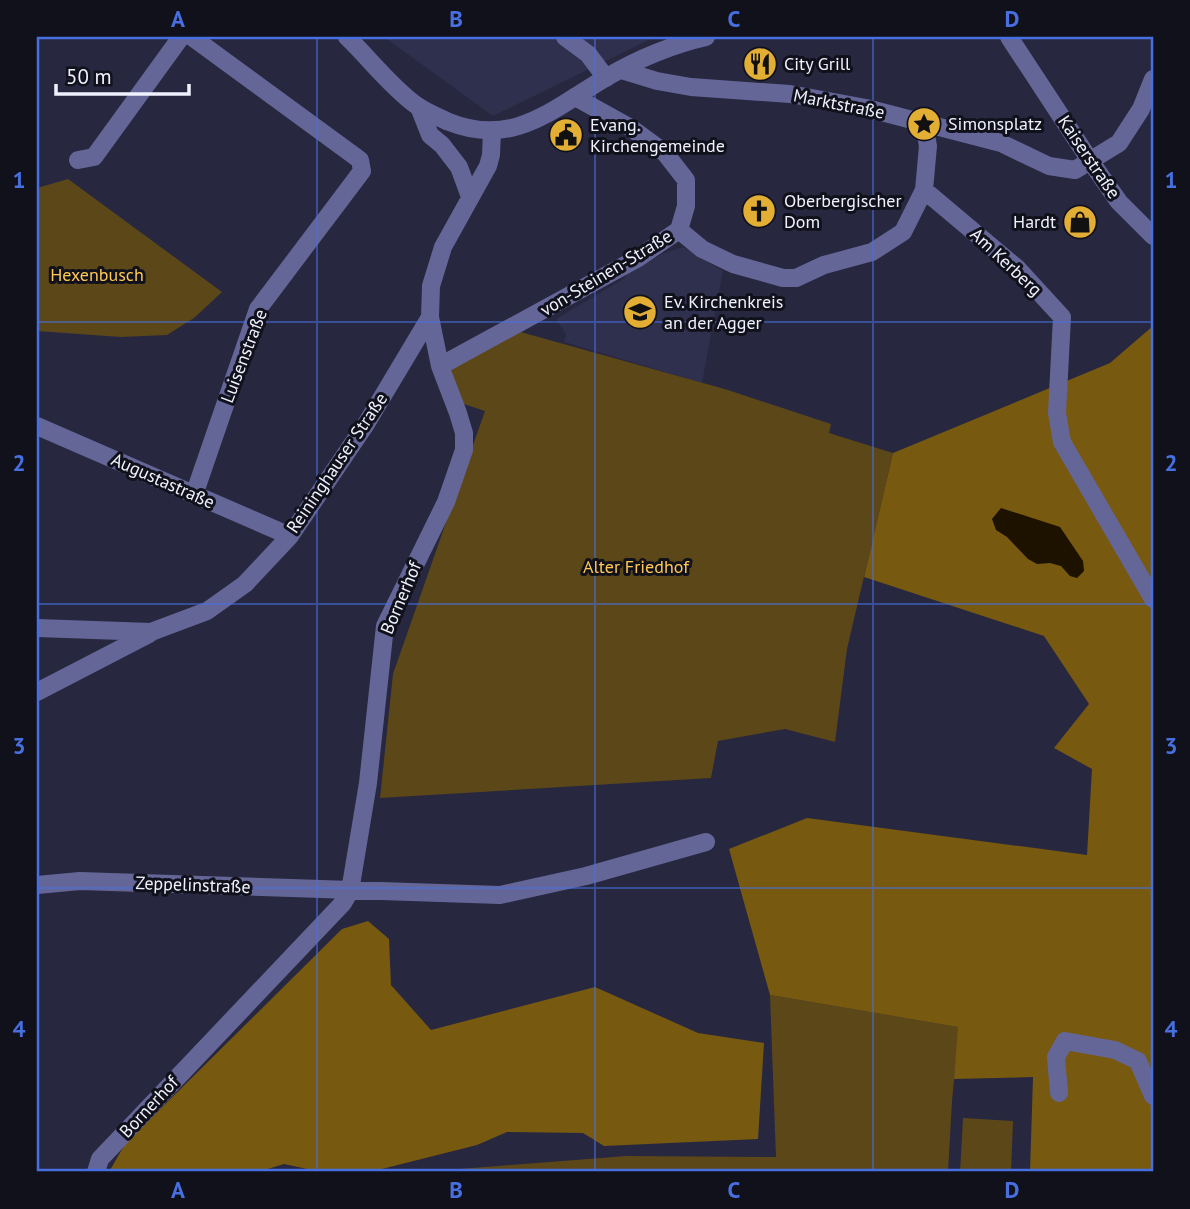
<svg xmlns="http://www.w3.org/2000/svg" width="1190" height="1209" font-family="'PT Sans',sans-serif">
	<rect width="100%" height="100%" fill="#27273f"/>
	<path fill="#2f2f4e" d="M384 37H655L493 116Z
		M683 247 723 271 702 383 564 342 566 334 556 319 625 278 626 273 662 254Z"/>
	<path fill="#5c4719" d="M68 179 222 292 194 318 167 335 121 337 37 331V188Z
		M510 329 728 390 831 424 829 433 893 453 847 649 835 742 785 729 718 741 711 778 380 798 393 674 485 411 449 399 452 365Z
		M770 995 959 1027 952 1101 948 1172H421L626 1156 776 1157Z
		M963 1118 1013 1121 1011 1172H960Z"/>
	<path fill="#775910" d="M1153 326V1172H1030L1033 1077 954 1079 958 1027 770 995 729 849 807 818 1087 855 1092 769 1054 748 1089 704 1044 636 864 577 893 453 1110 363Z
		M368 921 389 939 391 985 431 1030 595 987 698 1033 764 1043 758 1139 604 1146 583 1133 507 1132 477 1145 370 1172H321L284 1164 258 1172H109L125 1144 342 929Z"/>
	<path fill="#1d1100" d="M1001 508 1060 527 1083 561 1084 571 1077 578 1070 576 1061 566 1050 563 1037 564 1028 559 1007 537 996 530 992 519Z"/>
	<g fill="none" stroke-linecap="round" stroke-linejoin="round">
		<path stroke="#656698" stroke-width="18" d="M192 37 360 160 362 171 258 309 194 495
			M565 37 588 54 606 78
			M621 70 657 81 691 87 790 94 866 108 1001 143 1049 166 1075 170 1119 143 1141 109 1153 79
			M419 107 430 135 442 145 459 167 470 197
			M924 124 928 146 924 190 1018 269 1062 317 1057 413 1062 442 1153 599
			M78 160 94 157 181 37
			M679 230 702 249 733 264 783 278H796L824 265 872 252 903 232 924 190
			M440 366 638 258 679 230 686 206V180L665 153 631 128 575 97
			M37 426 290 536
			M37 628 151 632 207 611 245 584 290 536 366 424 430 317 431 286 443 247 488 166 491 155 492 131
			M37 692 149 634
			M37 885 80 881 500 895 586 876 706 842
			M1059 1093 1056 1057 1065 1041 1115 1050 1138 1061 1153 1096
			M96 1172 100 1159 343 903 350 891 368 783 385 626 446 502 464 450V433L458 413 440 366 430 317"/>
		<path stroke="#656698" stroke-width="18" d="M347 37C370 59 390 86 416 105 426 112 438 117 449 122 514 148 554 108 607 77 638 59 671 45 706 37
			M1009 37 1091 162 1119 202 1153 236"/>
	</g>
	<path fill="none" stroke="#476fe0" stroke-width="2" stroke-opacity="0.55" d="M317 37V1172M595 37V1172M873 37V1172M37 322H1153M37 604H1153M37 888H1153"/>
	<defs>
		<g id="restaurant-disc" transform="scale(1.75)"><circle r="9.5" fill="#e3ae34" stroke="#11111c"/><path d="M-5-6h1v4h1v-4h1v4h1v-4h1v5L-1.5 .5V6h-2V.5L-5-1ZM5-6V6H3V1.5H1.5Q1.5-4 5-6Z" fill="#111"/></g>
		<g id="sight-disc" transform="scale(1.75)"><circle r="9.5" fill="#e3ae34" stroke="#11111c"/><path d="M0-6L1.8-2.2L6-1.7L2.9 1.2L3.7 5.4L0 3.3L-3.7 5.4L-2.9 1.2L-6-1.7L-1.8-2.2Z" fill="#111"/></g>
		<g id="civic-disc" transform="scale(1.75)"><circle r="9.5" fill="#e3ae34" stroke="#11111c"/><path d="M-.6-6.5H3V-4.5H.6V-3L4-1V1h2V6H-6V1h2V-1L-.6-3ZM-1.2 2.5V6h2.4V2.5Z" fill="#111"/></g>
		<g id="church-disc" transform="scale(1.75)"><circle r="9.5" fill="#e3ae34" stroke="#11111c"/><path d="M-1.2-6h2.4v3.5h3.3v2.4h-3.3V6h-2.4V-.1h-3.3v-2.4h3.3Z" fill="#111"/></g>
		<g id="shop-disc" transform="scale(1.75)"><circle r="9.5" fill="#e3ae34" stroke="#11111c"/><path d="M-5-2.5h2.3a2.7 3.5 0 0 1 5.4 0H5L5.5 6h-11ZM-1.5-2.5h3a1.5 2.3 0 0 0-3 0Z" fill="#111"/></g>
		<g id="school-disc" transform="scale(1.75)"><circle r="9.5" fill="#e3ae34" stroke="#11111c"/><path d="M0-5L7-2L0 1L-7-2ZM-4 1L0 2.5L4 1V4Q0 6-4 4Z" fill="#111"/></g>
	</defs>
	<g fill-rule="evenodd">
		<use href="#restaurant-disc" x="760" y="64"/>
		<use href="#sight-disc" x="924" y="124"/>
		<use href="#civic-disc" x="566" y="135"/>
		<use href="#church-disc" x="759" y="211"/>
		<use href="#shop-disc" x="1080" y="222"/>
		<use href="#school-disc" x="640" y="312"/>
	</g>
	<g text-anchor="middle" stroke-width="6" stroke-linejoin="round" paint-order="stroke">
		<g font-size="18" fill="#f0f1fe" stroke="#11111c" text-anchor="start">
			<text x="784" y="70">City Grill</text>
			<text x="948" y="130">Simonsplatz</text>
			<text x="590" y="131">Evang.<tspan x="590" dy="21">Kirchengemeinde</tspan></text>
			<text x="784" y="207">Oberbergischer<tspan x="784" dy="21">Dom</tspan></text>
			<text x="1056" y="228" text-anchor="end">Hardt</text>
			<text x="664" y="308">Ev. Kirchenkreis<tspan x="664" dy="21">an der Agger</tspan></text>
		</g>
		<g font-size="18" fill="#f0f1fe" stroke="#11111c">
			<text transform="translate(839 104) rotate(11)" y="6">Marktstraße</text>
			<text transform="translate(1089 157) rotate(56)" y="6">Kaiserstraße</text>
			<text transform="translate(1006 262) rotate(43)" y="6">Am Kerberg</text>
			<text transform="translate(606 273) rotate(-31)" y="6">von-Steinen-Straße</text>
			<text transform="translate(244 356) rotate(-69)" y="6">Luisenstraße</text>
			<text transform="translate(337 463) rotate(-56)" y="6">Reininghauser Straße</text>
			<text transform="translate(163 481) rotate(24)" y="6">Augustastraße</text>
			<text transform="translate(401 598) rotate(-67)" y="6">Bornerhof</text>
			<text transform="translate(193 885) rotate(2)" y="6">Zeppelinstraße</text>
			<text transform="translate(149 1107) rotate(-47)" y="6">Bornerhof</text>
		</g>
		<g font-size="18" fill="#ffc952" stroke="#11111c">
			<text x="97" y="281">Hexenbusch</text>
			<text x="636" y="573">Alter Friedhof</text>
		</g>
	</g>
	<rect width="1190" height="1209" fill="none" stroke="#11111c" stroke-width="77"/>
	<path d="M56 84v10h133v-10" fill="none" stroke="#f0f1fe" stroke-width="3.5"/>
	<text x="66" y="84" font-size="21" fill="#f0f1fe" stroke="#11111c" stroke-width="5" paint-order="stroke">50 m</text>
	<rect x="38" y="38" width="1114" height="1132" fill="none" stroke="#476fe0" stroke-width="2.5"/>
	<g font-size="23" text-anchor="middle" font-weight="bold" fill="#476fe0">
		<text x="178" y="27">A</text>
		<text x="456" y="27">B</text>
		<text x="734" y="27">C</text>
		<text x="1012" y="27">D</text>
		<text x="19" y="188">1</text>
		<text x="1171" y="188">1</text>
		<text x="19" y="471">2</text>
		<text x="1171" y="471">2</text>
		<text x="19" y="754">3</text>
		<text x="1171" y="754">3</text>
		<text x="19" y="1037">4</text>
		<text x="1171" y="1037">4</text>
		<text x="178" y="1198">A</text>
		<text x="456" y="1198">B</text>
		<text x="734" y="1198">C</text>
		<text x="1012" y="1198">D</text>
	</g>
</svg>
